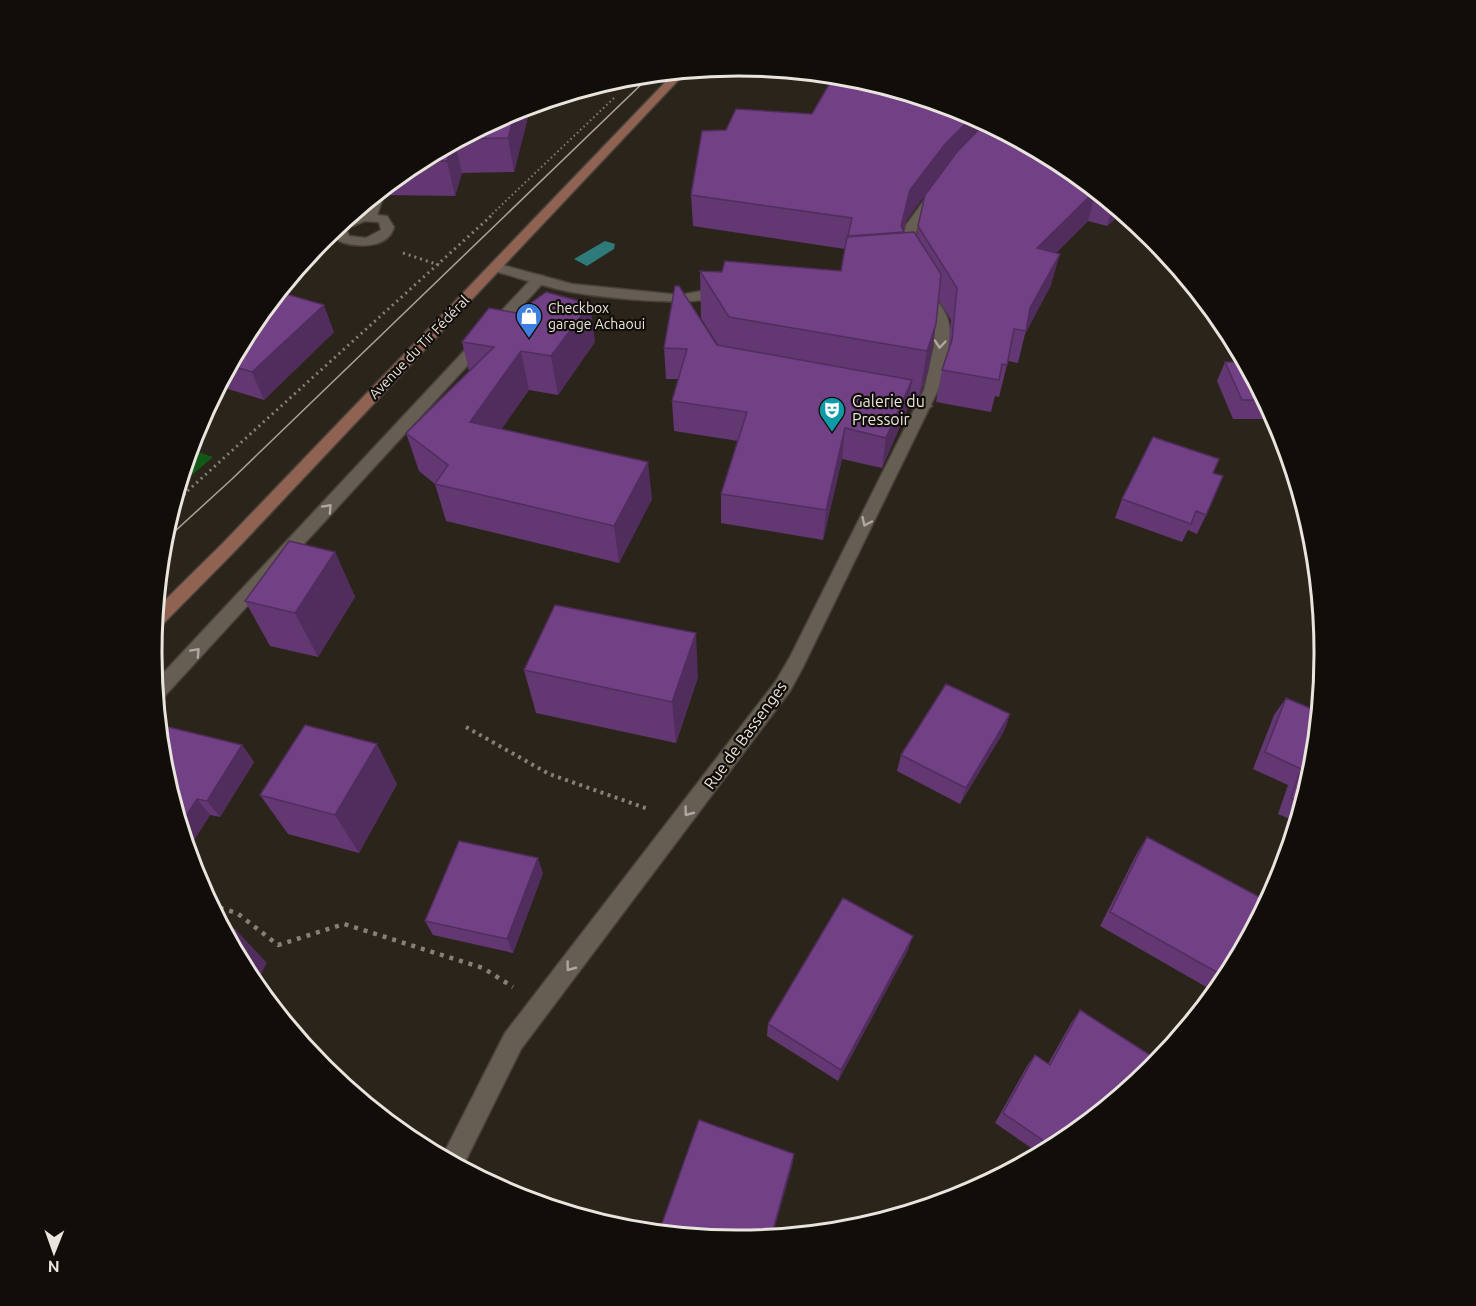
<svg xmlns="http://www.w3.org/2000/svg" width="1476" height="1306" font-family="Ubuntu,sans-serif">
	<rect width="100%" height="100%" fill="#2b241a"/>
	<path fill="#105916" d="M189 449 213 457 178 487Z"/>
	<path fill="#2f7a7b" d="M605 241 615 244 614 249 587 266 574 259Z"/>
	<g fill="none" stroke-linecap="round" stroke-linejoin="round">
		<g stroke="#474139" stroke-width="3">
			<path id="lane" d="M539 275 544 276 546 279 544 282 162 699 156 701 154 683 534 276Z
				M885 394 925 401 932 406 925 411 880 402 878 399 880 396Z"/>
		</g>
		<g stroke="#474139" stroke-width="3">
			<path id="street" d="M383 189 385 192 377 215 387 216 394 227C388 249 356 248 339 241L335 231C341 220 353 216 365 213L370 199ZM365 221 379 222 381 230 366 238 349 236 347 231 350 227Z
				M935 190 941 194 918 225 911 254 910 257H900L899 254 906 225 931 191Z
				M495 263 572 284 680 295 723 287 730 291C710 311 599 297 571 292 544 287 517 277 490 270L488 267Z
				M924 287 929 288C935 298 945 309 948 320 954 342 944 369 938 390L803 667 790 691 521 1049 462 1168 442 1157 505 1033 776 681 790 657 924 390 934 346 935 323 917 291Z"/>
		</g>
		<g stroke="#474139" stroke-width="3">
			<path id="secondary" d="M687 71 235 551 160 627 153 629 155 610 223 543 675 72Z"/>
		</g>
		<path stroke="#878078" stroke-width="2" stroke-dasharray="1.5 3" stroke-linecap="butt" d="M619 79 628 84
			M489 217 614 98"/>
		<path stroke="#878078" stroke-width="3" stroke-dasharray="2 4" stroke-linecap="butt" d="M403 253 439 265
			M183 495 491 216"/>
		<path stroke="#878078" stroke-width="4" stroke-dasharray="3 4.5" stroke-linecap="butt" d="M172 505 185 493
			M466 727 549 774 648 809"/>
		<path stroke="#878078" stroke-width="4.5" stroke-dasharray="4 6" stroke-linecap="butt" d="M210 905 237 913 278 945 344 924 483 968 513 987"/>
		<use href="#lane" fill="#665e52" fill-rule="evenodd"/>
		<use href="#street" fill="#665e52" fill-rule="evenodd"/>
		<use href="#secondary" fill="#8f6251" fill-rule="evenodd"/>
		<path stroke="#a9a39b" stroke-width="1.5" d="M162 543 232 479 651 75"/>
	</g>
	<path fill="#623772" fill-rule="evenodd" d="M807 73 853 77 1064 165 1132 221 1131 223 1116 218 1107 226 1088 221 1056 253 1051 285 1025 334 1018 363 1008 361 999 397 995 396 991 412 936 402 942 370 948 352 951 320 938 299 936 324 928 372 919 398 909 396 907 410 882 468 842 459 823 540 721 523V494L738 441 674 431 672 401 678 379H666L664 348 718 345 701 318 700 271 722 272 841 271 845 249 693 226 691 195 726 130 812 114 833 78ZM924 196 917 235 904 232 903 231 906 221Z
		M531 105 514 172 462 173 455 196 386 195 384 188 412 165 514 111Z
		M250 327 334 332 264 400 218 386Z
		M462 342H595L558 395 529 390 501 429 652 499 619 563 446 521 435 484 419 471 406 433 469 371Z
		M1225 362H1245L1275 419H1233L1217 381Z
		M1213 473 1206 515 1197 534 1188 530 1182 542 1115 518 1122 499Z
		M335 552 355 597 318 657 270 646 245 601Z
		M524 670 698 677 676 743 536 713Z
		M1286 698 1314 768 1297 822 1278 814 1288 785 1253 769 1274 715Z
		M1010 714 1004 731 960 804 897 771 901 755Z
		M242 745 254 762 220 817 210 815 187 851 162 767Z
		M397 784 359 853 288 834 260 795Z
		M1147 837 1257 922 1226 979 1215 992 1100 926 1137 853Z
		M543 873 513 953 433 935 425 921Z
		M908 950 838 1081 767 1036 768 1024Z
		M1080 1010 1064 1141 1040 1154 995 1123 1027 1066 1035 1055 1048 1064 1071 1023Z"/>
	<path fill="#502d5d" d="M531 105 514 172 508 138 516 110Z
		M973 116 992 126 940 175 906 221 902 236 901 226 910 190 945 144Z
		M455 142 462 173 455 196 447 161 453 143Z
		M1095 191H1096L1088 221 1029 279 1037 248Z
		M1113 205 1119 210 1116 218 1107 226Z
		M1060 254 1051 285 1025 334 1030 308Z
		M590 304 595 342 558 395 551 356Z
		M324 305 334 332 264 400 252 372Z
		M936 324 928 372 919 398 927 351Z
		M521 351 529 390 480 460 470 422Z
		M912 380 907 410 882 468 886 438Z
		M845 428 842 459 823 540 826 510Z
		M648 462 652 499 619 563 614 526Z
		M335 552 355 597 318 657 295 613Z
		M696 633 698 677 676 743 672 702Z
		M1010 714 1004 731 960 804 966 788Z
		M377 744 397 784 359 853 335 815Z
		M242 745 254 762 220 817 207 801Z
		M197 799 210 815 187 851 180 825Z
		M538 858 543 873 513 953 507 939Z
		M236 930 267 963 255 985 250 979 229 940Z
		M913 936 908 950 838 1081 841 1070Z
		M794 1154 792 1167 772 1237H771Z"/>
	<path fill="#724085" stroke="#502d5d" stroke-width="1.5" d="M834 76 853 77 963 111 973 116 945 144 910 190 901 226 904 232 848 236 852 218 691 195 702 131 726 130 736 109 812 114Z
		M516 110 508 138 461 139 514 111Z
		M985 123 1064 165 1095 191 1037 248 1060 254 1030 308 1026 331 1014 329 1007 365 1002 364 999 380 942 370 952 340 957 288 918 226 925 195 957 152Z
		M453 143 447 161H419Z
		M914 232 941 274 936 324 927 351 729 317 700 271 722 272 725 261 841 271 847 237Z
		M675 286H679L717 345 912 380 886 438 845 428 826 510 721 494 747 412 672 401 687 349 664 348Z
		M279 292 324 305 252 372 229 365 250 327Z
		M546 292 590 304 551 356 521 351 470 422 648 462 614 526 435 484 448 465 406 433 494 347 462 342 489 308 517 313Z
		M1225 362H1245L1265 400H1242Z
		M1153 437 1219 459 1213 473 1223 476 1206 515 1196 511 1191 524 1122 499Z
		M289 541 335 552 295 613 245 601Z
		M555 605 696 633 672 702 524 670Z
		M946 684 1010 714 966 788 901 755Z
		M1286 698 1319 712 1314 768 1303 803 1291 798 1301 769 1265 752Z
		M305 725 377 744 335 815 260 795Z
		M164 726 242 745 207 801 197 799 180 825 162 767 159 734Z
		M1147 837 1265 900 1256 921 1257 922 1227 978 1110 912Z
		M459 841 538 858 507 939 425 921Z
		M843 898 913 936 841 1070 768 1024Z
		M221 925 236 930 229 940Z
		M1080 1010 1159 1061 1153 1068 1064 1141 1053 1147 1003 1113 1035 1055 1050 1065Z
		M699 1120 794 1154 771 1237 738 1240 659 1232Z
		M617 1218 650 1231 623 1229 614 1226Z"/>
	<defs><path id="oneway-chevron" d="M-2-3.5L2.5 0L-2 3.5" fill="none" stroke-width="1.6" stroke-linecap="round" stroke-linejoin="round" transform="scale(1.5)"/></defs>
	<g stroke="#aea89e">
		<use href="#oneway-chevron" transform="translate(940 344) rotate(95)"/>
		<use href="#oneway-chevron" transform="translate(328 508) rotate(-47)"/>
		<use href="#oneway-chevron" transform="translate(866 522) rotate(115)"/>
		<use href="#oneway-chevron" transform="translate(196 652) rotate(-47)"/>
		<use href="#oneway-chevron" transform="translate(688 812) rotate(127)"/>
		<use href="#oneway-chevron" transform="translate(570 967) rotate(127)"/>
	</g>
	<defs>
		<g id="shop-pin" transform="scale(1.35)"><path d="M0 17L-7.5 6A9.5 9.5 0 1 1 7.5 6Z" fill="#3f7fe0" stroke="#110e0a"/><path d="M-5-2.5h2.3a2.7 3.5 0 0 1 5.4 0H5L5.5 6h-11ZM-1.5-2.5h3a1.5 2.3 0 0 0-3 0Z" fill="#fff"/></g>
		<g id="theatre-pin" transform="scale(1.35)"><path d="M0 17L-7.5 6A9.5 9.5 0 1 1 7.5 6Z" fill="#0f9aa8" stroke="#110e0a"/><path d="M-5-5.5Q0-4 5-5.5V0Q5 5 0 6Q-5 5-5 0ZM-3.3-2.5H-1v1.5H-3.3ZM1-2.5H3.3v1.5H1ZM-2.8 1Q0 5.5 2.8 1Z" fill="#fff"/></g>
	</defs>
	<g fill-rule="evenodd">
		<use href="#shop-pin" x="529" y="316"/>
		<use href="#theatre-pin" x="832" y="410"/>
	</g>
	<g text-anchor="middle" stroke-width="4.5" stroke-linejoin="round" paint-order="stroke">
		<g font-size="14" fill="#e9e4dd" stroke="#110e0a" text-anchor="start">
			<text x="548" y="313">Checkbox<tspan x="548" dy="16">garage Achaoui</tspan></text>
		</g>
		<g font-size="14" fill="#e9e4dd" stroke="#110e0a">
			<text transform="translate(419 347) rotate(-46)" y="5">Avenue du Tir Fédéral</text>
		</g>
		<g font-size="16" fill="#e9e4dd" stroke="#110e0a" text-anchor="start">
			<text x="852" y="407">Galerie du<tspan x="852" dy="18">Pressoir</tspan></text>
		</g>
		<g font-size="16" fill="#e9e4dd" stroke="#110e0a">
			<text transform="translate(745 735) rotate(-54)" y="6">Rue de Bassenges</text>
		</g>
	</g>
	<path d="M0 0H1476V1306H0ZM738 76H738A576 576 0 0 1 1314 652V654A576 576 0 0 1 738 1230H738A576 576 0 0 1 162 654V652A576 576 0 0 1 738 76Z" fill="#110e0a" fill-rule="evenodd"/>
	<path fill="none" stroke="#e9e4dd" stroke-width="3" d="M738 76H738A576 576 0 0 1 1314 652V654A576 576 0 0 1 738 1230H738A576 576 0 0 1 162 654V652A576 576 0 0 1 738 76Z"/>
	<g transform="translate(54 1252) rotate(181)" stroke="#110e0a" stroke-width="4.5" paint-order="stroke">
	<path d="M0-4.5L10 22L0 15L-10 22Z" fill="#e9e4dd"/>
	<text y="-9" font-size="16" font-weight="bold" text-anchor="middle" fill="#e9e4dd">N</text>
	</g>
</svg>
